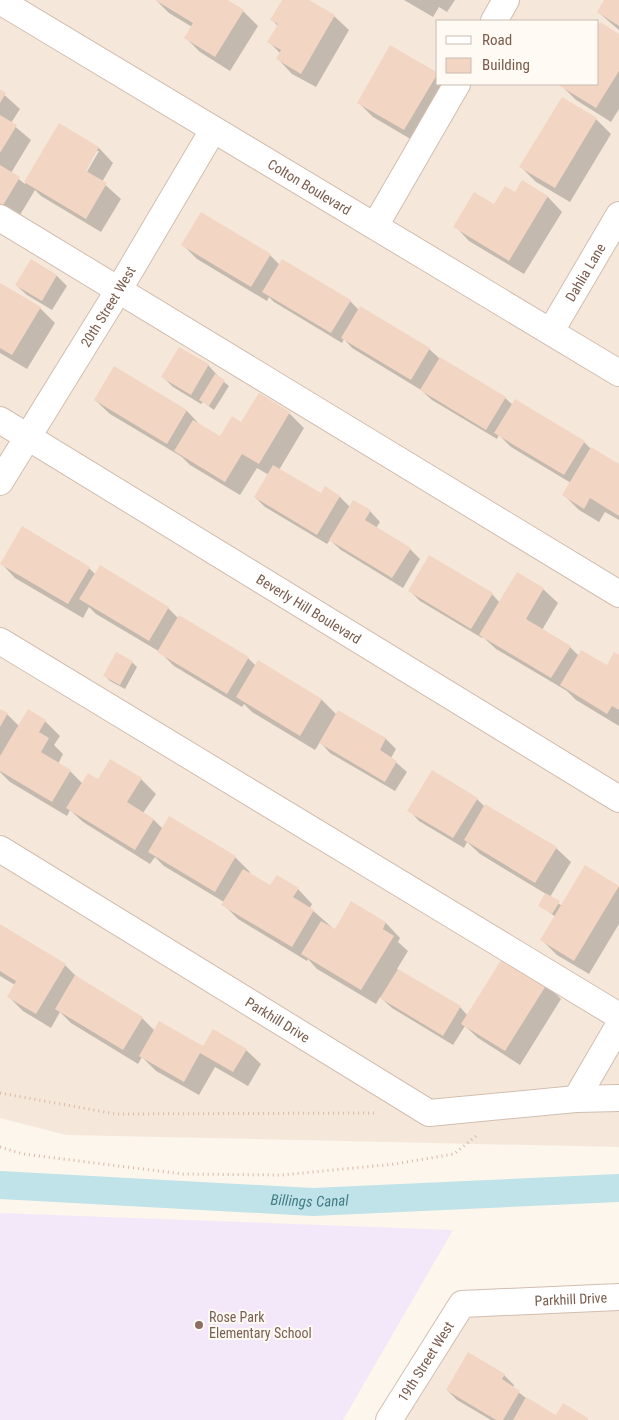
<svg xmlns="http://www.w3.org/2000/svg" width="619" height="1420" font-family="'Roboto Condensed',sans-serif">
	<rect width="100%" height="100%" fill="#fdf6ec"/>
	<path fill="#f5e8da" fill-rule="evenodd" d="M0 0H619V1147L66 1135 0 1118ZM438 21H598V84H438Z
		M619 1298V1420H393L462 1304Z"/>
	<path fill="#f3e8fa" d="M0 1213 453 1230 343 1420H0Z"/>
	<path fill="#0003" fill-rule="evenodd" d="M156 0H225L243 11 258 26 230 71 200 52 186 38 192 27 169 13Z
		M284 0H307L334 16 349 30 316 87 292 74 278 59 281 54 269 42 278 26 272 20Z
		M404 0H455L447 12 439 7 433 17Z
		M606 0H619V30L598 12Z
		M601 24 619 35V109L611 122 576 100 562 86 563 84H598V28Z
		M437 74 438 84H447L419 144 373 117 358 102Z
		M0 91 20 109 11 123 31 140 11 173 25 184 59 125 99 148 113 163 102 182 121 199 101 232 41 196 35 190 17 220 0 210ZM96 151H99L84 177 81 175Z
		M596 119 611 134 570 202 536 182 521 167Z
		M523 182 548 197 562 212 524 274 469 241 455 226 516 194Z
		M201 214 270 255 280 265 282 261 350 301 359 310 429 349 440 359 505 398 513 405 584 442 591 449 619 465V520L605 512 599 522 579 510 564 495 571 483 511 447 499 435 497 439 432 400 421 390 352 348 344 339 342 343 274 302 269 297 267 301 197 259 183 245Z
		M31 260 57 276 67 286 52 310 27 295 16 285Z
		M0 284 40 308 55 323 27 369 0 353Z
		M180 348 208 365 218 376V377L229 386 214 410 203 402 201 404 173 387 163 377Z
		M114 367 187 411 201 426 220 438 242 423 259 395 289 413 304 428 279 470 321 495 340 497 350 507 370 511 380 522 376 528 410 549 420 559 403 588 341 550 330 540 327 544 265 507 255 497 269 475 257 468 240 495 190 465 182 457 110 414 95 400Z
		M1 563 89 568 96 575 168 608 179 619 248 658 256 666 258 662 322 700 337 715 339 712 386 739 396 749 391 758 407 772 395 791 330 753 320 742 315 750 252 712 244 704 242 707 174 666 160 652 96 614 89 607 83 618 15 578Z
		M543 589 558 603 542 630 570 647 579 656 607 667 619 657V726L576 700 567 691 496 649 483 637 482 638 420 601 410 591 492 594 500 603Z
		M132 662 137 667 125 689 110 681 105 676Z
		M0 710 7 714 19 726 45 721 60 736 54 745 63 754 58 764 70 771 83 784 98 781 141 779 156 794 143 813 154 820 163 829 235 857 250 872 249 874 271 887 298 889 312 904 310 908 335 930 352 903 386 923 400 938 398 942 408 951 397 969 460 1007 468 1016 546 984 561 999 520 1065 478 1038 465 1026 453 1045 392 1008 380 997 376 1004 317 969 308 959 307 961 238 919 223 904 224 902 164 866 155 857 150 864 83 822 70 810 67 816 10 782 0 772Z
		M477 799 485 807 556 848 571 862 550 897 562 906 586 867 619 887V924L589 974 557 955 542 940 556 917 540 906 546 894 480 854 467 842 464 848 419 821 409 810Z
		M0 926 65 965 78 978 142 1018 155 1031 203 1048 246 1050 261 1064 248 1086 215 1067 199 1095 156 1071 142 1057 138 1064 71 1023 60 1012 51 1028 23 1011 8 996 15 985 0 976Z
		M504 1375 514 1385 513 1388 526 1398 557 1417 564 1405 588 1420H491L457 1400 447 1390Z"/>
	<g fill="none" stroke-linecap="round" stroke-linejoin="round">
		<path stroke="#bfe3e8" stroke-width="28" id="s1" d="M0 1185 313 1202 619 1188"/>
	</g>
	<path fill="#f3d5c3" d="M155 0H228L244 10 215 57 184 38 193 23Z
		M282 0H309L335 15 301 74 276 59 281 50 267 42 278 24 270 20Z
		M604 0H619V26L597 12Z
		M600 22 619 34V71L596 108 560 86 561 84H598V26Z
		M390 45 438 73 404 130 357 103Z
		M0 89 6 93 0 103Z
		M562 97 597 118 555 188 519 167Z
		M0 115 17 125 0 153Z
		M59 123 99 147 86 171 107 183 86 219 24 182Z
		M0 165 20 177 2 207 0 206Z
		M522 180 548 196 509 261 453 227 474 192 494 204 505 186 515 192Z
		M201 212 271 254 251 287 181 245Z
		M31 259 57 275 42 301 15 285Z
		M282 259 351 300 331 333 262 292Z
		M0 283 41 307 12 355 0 348Z
		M360 306 430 348 411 380 341 338Z
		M179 347 209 364 191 395 161 377Z
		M440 357 506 397 486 430 420 390Z
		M114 366 187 410 167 444 94 400Z
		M215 374 225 380 209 406 199 400Z
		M259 393 290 412 259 464 242 454 225 482 174 451 193 420 220 436 232 416 241 422Z
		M515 399 585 441 564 475 494 433Z
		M591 447 619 464V516L590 498 584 509 562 495Z
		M273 465 321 493 325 486 340 496 317 535 254 497Z
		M353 500 371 510 365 520 411 548 392 578 329 540Z
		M22 526 90 567 68 604 0 564Z
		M429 555 493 593 471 629 408 591Z
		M100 565 169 607 149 641 79 599Z
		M517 572 544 588 526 619 571 646 551 678 479 635Z
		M179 615 249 657 227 694 157 652Z
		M581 650 607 665 614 652 619 655V710L612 706 607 714 560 685Z
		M116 652 133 661 120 685 103 676Z
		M258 660 322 699 300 736 236 697Z
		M0 709 8 713 0 727Z
		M28 709 46 720 39 732 49 738 41 752 71 770 52 802 0 771V756Z
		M338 710 386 738 380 750 397 761 385 782 319 743Z
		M110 759 142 778 127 802 154 819 135 850 66 808 88 773 98 779Z
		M432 770 478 798 453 838 407 811Z
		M485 804 557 847 535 883 464 840Z
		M169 816 236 856 215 892 148 852Z
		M585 865 619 886 574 961 540 940Z
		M243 869 270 885 277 875 299 888 293 897 314 910 292 947 221 905Z
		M545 893 560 901 552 914 538 906Z
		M351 901 386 922 383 929 394 936 361 990 301 954 321 921 335 929Z
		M0 924 66 964 36 1014 7 997 16 981 0 971Z
		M503 957 547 984 505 1051 461 1024Z
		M398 969 461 1006 443 1036 380 998Z
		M75 975 143 1017 123 1050 55 1009Z
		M159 1021 203 1046 213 1029 247 1049 233 1072 200 1053 184 1082 139 1056Z
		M468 1352 505 1374 502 1379 520 1391 503 1420H496L446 1390Z
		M526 1397 556 1415 563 1403 588 1418 587 1420H513Z"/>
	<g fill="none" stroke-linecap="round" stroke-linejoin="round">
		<g stroke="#d1beb0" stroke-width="28">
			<g id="minor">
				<path id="s2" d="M0 1 619 373"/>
				<path d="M494 21 506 0"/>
				<path d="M0 218 619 594"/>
				<path d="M375 226 457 84"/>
				<path id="s3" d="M551 331 619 215"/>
				<path id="s4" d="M0 420 619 799"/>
				<path id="s5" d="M0 482 118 291 213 130"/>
				<path d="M0 641 619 1016"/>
				<path id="s6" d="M0 849 429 1113 576 1099 619 1098"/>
				<path d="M576 1099 619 1025"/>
				<path id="s7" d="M389 1420 462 1304 619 1297"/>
			</g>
		</g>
		<path stroke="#d9b8a5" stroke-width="3" stroke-dasharray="1 4" stroke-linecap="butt" d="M0 1093 116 1114 378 1113
			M0 1147 23 1154 183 1174 282 1175 395 1164 454 1154 476 1136"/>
		<use href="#minor" stroke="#fff" stroke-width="26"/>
	</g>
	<circle fill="#8d6e63" stroke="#fffaf3" stroke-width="2" cx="199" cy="1325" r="5"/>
	<g text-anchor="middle" stroke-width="4" stroke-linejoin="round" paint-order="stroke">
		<g font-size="14" fill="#7a5c4d" stroke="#fffaf3">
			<text dy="5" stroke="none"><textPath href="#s2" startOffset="361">Colton Boulevard</textPath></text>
			<text dy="5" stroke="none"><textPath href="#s3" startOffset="68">Dahlia Lane</textPath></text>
			<text dy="5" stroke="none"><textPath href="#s5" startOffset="206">20th Street West</textPath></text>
			<text dy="5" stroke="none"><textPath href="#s4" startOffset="362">Beverly Hill Boulevard</textPath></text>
			<text dy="5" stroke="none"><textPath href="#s6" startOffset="326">Parkhill Drive</textPath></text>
			<text dy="5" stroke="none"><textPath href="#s7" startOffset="246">Parkhill Drive</textPath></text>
			<text dy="5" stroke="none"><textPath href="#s7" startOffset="69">19th Street West</textPath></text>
		</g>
		<g font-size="14" fill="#785e54" stroke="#fffaf3" text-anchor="start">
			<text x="209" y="1322">Rose Park<tspan x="209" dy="16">Elementary School</tspan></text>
		</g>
		<g font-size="15" font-style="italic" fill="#437c86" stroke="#fffaf3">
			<text dy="5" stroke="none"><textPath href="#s1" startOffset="310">Billings Canal</textPath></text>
		</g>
	</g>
	<rect x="436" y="20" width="162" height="65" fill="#fffaf3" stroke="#cabbb1"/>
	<rect x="446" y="36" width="25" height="8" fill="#ffffff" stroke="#cabbb1"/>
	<text x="482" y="45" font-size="15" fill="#7a5c4d">Road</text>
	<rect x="446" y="58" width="25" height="15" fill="#f3d5c3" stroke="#cabbb1"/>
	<text x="482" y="70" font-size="15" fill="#7a5c4d">Building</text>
</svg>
